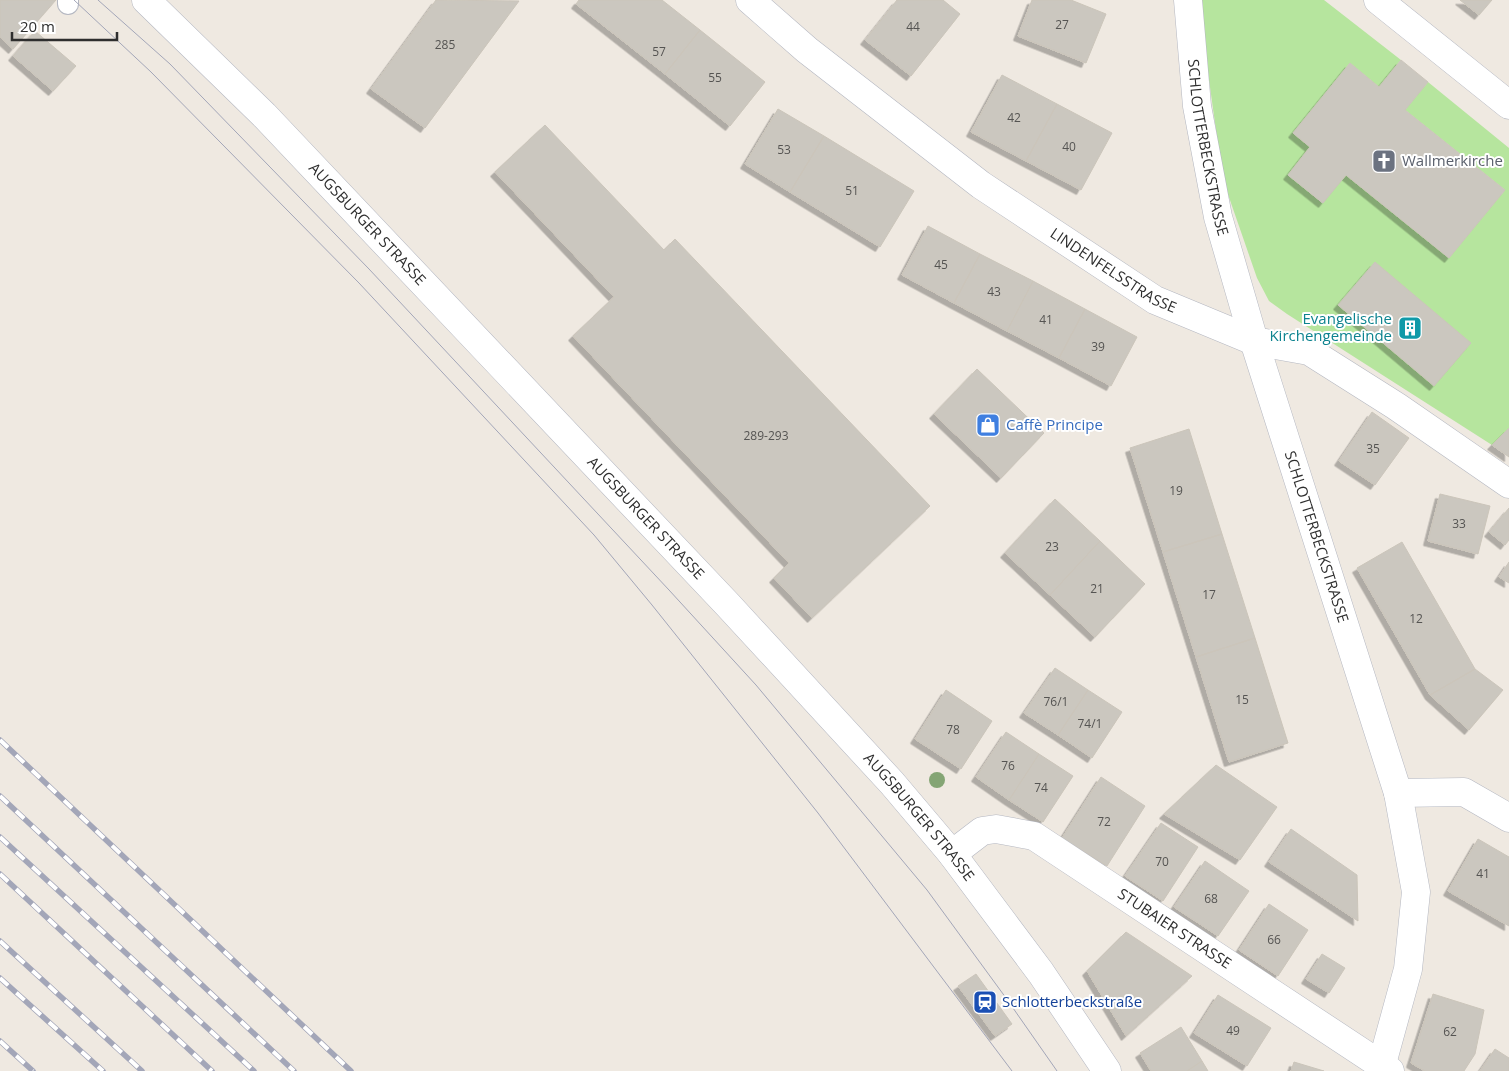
<svg xmlns="http://www.w3.org/2000/svg" width="1509" height="1071" font-family="'Open Sans',sans-serif">
	<defs>
		<filter id="shadow"><feDropShadow dx="-4.5" dy="4.5" stdDeviation="0" flood-color="#0004"/></filter>
	</defs>
	<rect width="100%" height="100%" fill="#efe9e1"/>
	<path fill="#b6e59e" d="M1200 0H1324L1401 60 1379 87 1350 63 1293 133 1310 147 1288 175 1322 203 1346 175 1449 258 1505 190 1405 110 1428 82 1509 148V428L1492 445 1287 314 1269 301 1257 278 1223 180 1202 30Z"/>
	<path fill="#cbc7bf" stroke="#cbc5ba" filter="url(#shadow)" d="M0 0H56L13 49 0 37Z
		M436 0 519 1 425 128 371 89Z
		M579 0H662L700 30 665 74 576 4Z
		M897 0H943L960 14 911 76 865 40Z
		M1032 0H1071L1106 14 1086 63 1018 36Z
		M1460 0H1492L1479 15Z
		M700 30 765 82 730 126 665 74Z
		M35 31 76 66 53 91 13 56Z
		M1401 60 1428 82 1405 110 1505 190 1449 258 1346 175 1323 203 1288 175 1310 147 1293 133 1350 63 1379 87Z
		M1002 75 1057 104 1026 161 971 132Z
		M1057 104 1112 133 1081 190 1026 161Z
		M778 109 824 136 790 192 745 164Z
		M545 125 664 250 675 239 930 506 812 618 774 578 789 563 573 336 614 297 495 172Z
		M824 136 914 191 880 247 790 192Z
		M928 226 980 254 954 303 902 275Z
		M980 254 1033 281 1007 331 954 303Z
		M1375 262 1471 343 1434 386 1338 305Z
		M1033 281 1085 309 1059 358 1007 331Z
		M1085 309 1137 337 1111 386 1059 358Z
		M977 369 1044 433 1001 478 934 414Z
		M1372 412 1409 438 1375 485 1339 461Z
		M1509 428V457L1492 445Z
		M1189 429 1222 534 1163 552 1130 448Z
		M1440 494 1490 506 1478 554 1428 541Z
		M1055 499 1100 541 1050 595 1005 553Z
		M1509 508V540L1505 545 1489 532Z
		M1222 534 1255 638 1196 657 1163 552Z
		M1100 541 1145 584 1095 637 1050 595Z
		M1402 542 1475 669 1430 695 1357 568Z
		M1509 562V583L1499 577Z
		M1255 638 1288 743 1229 762 1196 657Z
		M1055 668 1088 690 1058 735 1024 713Z
		M1475 669 1503 690 1469 730 1430 695Z
		M946 690 992 721 961 769 915 739Z
		M1088 690 1122 712 1092 758 1058 735Z
		M1006 732 1039 754 1009 800 976 777Z
		M1039 754 1073 776 1043 822 1009 800Z
		M1216 765 1277 807 1240 860 1164 814Z
		M1101 777 1145 806 1107 866 1062 838Z
		M1161 823 1198 847 1163 901 1125 876Z
		M1291 829 1357 875 1358 921 1269 862Z
		M1478 839 1509 857V926L1448 891Z
		M1205 861 1249 891 1218 936 1174 907Z
		M1269 904 1308 930 1278 976 1239 950Z
		M1126 932 1192 976 1126 1036 1087 971Z
		M1322 954 1345 968 1329 993 1306 979Z
		M976 974 1012 1024 995 1036 958 986Z
		M1433 994 1484 1010 1475 1054 1464 1071H1425L1411 1063Z
		M1218 995 1271 1028 1247 1066 1194 1033Z
		M1181 1027 1202 1061 1187 1071H1151L1140 1053Z
		M1495 1049 1509 1058V1071H1480Z
		M1202 1061 1208 1071H1187Z
		M1294 1062 1324 1071H1291Z"/>
	<g fill="none" stroke-linecap="round" stroke-linejoin="round">
		<g stroke="#b4b7c1" stroke-width="22">
			<path id="lane" d="M68 4V0"/>
		</g>
		<g stroke="#b4b7c1" stroke-width="29">
			<g id="street">
				<path id="s1" d="M750 0 807 50 981 185 1155 300 1254 341 1309 351 1396 406 1509 484"/>
				<path id="s2" d="M1188 0 1197 106 1218 217 1254 341 1398 793 1416 892 1408 969 1380 1071"/>
				<path d="M1378 0 1509 105"/>
				<path d="M1398 793 1464 792 1509 818"/>
				<path id="s3" d="M952 854 982 831 996 829 1034 836 1390 1071"/>
			</g>
		</g>
		<g stroke="#b4b7c1" stroke-width="29">
			<g id="secondary">
				<path id="s4" d="M146 0 264 115 728 605 892 783 952 854 1041 973 1107 1071"/>
			</g>
		</g>
		<use href="#lane" stroke="#fff" stroke-width="20"/>
		<use href="#street" stroke="#fff" stroke-width="28"/>
		<use href="#secondary" stroke="#fff" stroke-width="28"/>
		<path stroke="#a3a6b8" stroke-width="1" d="M74 0 151 72 359 283 594 535 652 605 818 813 1012 1071
			M98 0 170 64 369 269 669 590 756 685 927 890 1006 998 1057 1071"/>
		<g stroke="#a3a6b8" stroke-width="5.5">
			<path id="rail" d="M0 740 351 1071
				M0 796 294 1071
				M0 837 254 1071
				M0 874 212 1071
				M0 941 142 1071
				M0 978 103 1071
				M0 1041 33 1071"/>
		</g>
		<use href="#rail" stroke="#fff" stroke-width="4" stroke-dasharray="11" stroke-linecap="butt"/>
	</g>
	<circle fill="#84a574" cx="937" cy="780" r="8"/>
	<defs>
		<g id="church-square" transform="scale(1.25)"><rect x="-9" y="-9" width="18" height="18" rx="4" fill="#6b7280" stroke="#fff"/><path d="M-1.2-6h2.4v3.5h3.3v2.4h-3.3V6h-2.4V-.1h-3.3v-2.4h3.3Z" fill="#fff"/></g>
		<g id="building-square" transform="scale(1.25)"><rect x="-9" y="-9" width="18" height="18" rx="4" fill="#0f9aa8" stroke="#fff"/><path d="M-4-6H4V6H1V3H-1V6H-4ZM-2.5-4.3h1.7v1.8h-1.7ZM.8-4.3h1.7v1.8H.8ZM-2.5-1h1.7V.8h-1.7ZM.8-1h1.7V.8H.8Z" fill="#fff"/></g>
		<g id="shop-square" transform="scale(1.25)"><rect x="-9" y="-9" width="18" height="18" rx="4" fill="#3f7fe0" stroke="#fff"/><path d="M-5-2.5h2.3a2.7 3.5 0 0 1 5.4 0H5L5.5 6h-11ZM-1.5-2.5h3a1.5 2.3 0 0 0-3 0Z" fill="#fff"/></g>
		<g id="station-square" transform="scale(1.25)"><rect x="-9" y="-9" width="18" height="18" rx="4" fill="#1a4fb4" stroke="#fff"/><path d="M-3-6H3Q5-6 5-4V2Q5 4 3 4L4.5 6H3L1.5 4h-3L-3 6H-4.5L-3 4Q-5 4-5 2V-4Q-5-6-3-6ZM-3.5-4v3h7v-3ZM-3.5 1v1.5H-2V1ZM2 1v1.5H3.5V1Z" fill="#fff"/></g>
	</defs>
	<g fill-rule="evenodd">
		<use href="#church-square" x="1384" y="161"/>
		<use href="#building-square" x="1410" y="328"/>
		<use href="#shop-square" x="988" y="425"/>
		<use href="#station-square" x="985" y="1002"/>
	</g>
	<g text-anchor="middle" stroke-width="4" stroke-linejoin="round" paint-order="stroke">
		<g font-size="12" fill="#555452">
			<text x="1062" y="29">27</text>
			<text x="913" y="31">44</text>
			<text x="445" y="49">285</text>
			<text x="659" y="56">57</text>
			<text x="715" y="82">55</text>
			<text x="1014" y="122">42</text>
			<text x="1069" y="151">40</text>
			<text x="784" y="154">53</text>
			<text x="852" y="195">51</text>
			<text x="941" y="269">45</text>
			<text x="994" y="296">43</text>
			<text x="1046" y="324">41</text>
			<text x="1098" y="351">39</text>
			<text x="766" y="440">289-293</text>
			<text x="1373" y="453">35</text>
			<text x="1176" y="495">19</text>
			<text x="1459" y="528">33</text>
			<text x="1052" y="551">23</text>
			<text x="1097" y="593">21</text>
			<text x="1209" y="599">17</text>
			<text x="1416" y="623">12</text>
			<text x="1242" y="704">15</text>
			<text x="1056" y="706">76/1</text>
			<text x="1090" y="728">74/1</text>
			<text x="953" y="734">78</text>
			<text x="1008" y="770">76</text>
			<text x="1041" y="792">74</text>
			<text x="1104" y="826">72</text>
			<text x="1162" y="866">70</text>
			<text x="1483" y="878">41</text>
			<text x="1211" y="903">68</text>
			<text x="1274" y="944">66</text>
			<text x="1233" y="1035">49</text>
			<text x="1450" y="1036">62</text>
		</g>
		<g font-size="15" fill="#2e2e2e" stroke="#fff">
			<text dy="5" stroke="none"><textPath href="#s2" startOffset="149">SCHLOTTERBECKSTRASSE</textPath></text>
			<text dy="5" stroke="none"><textPath href="#s4" startOffset="315">AUGSBURGER STRASSE</textPath></text>
			<text dy="5" stroke="none"><textPath href="#s1" startOffset="454">LINDENFELSSTRASSE</textPath></text>
			<text dy="5" stroke="none"><textPath href="#s4" startOffset="720">AUGSBURGER STRASSE</textPath></text>
			<text dy="5" stroke="none"><textPath href="#s2" startOffset="554">SCHLOTTERBECKSTRASSE</textPath></text>
			<text dy="5" stroke="none"><textPath href="#s4" startOffset="1125">AUGSBURGER STRASSE</textPath></text>
			<text dy="5" stroke="none"><textPath href="#s3" startOffset="259">STUBAIER STRASSE</textPath></text>
		</g>
		<g font-size="15" fill="#5b616d" stroke="#fff" text-anchor="start">
			<text x="1402" y="166">Wallmerkirche</text>
		</g>
		<g font-size="15" fill="#0d838f" stroke="#fff" text-anchor="end">
			<text x="1392" y="324">Evangelische<tspan x="1392" dy="17">Kirchengemeinde</tspan></text>
		</g>
		<g font-size="15" fill="#366cbe" stroke="#fff" text-anchor="start">
			<text x="1006" y="430">Caffè Principe</text>
		</g>
		<g font-size="15" fill="#164399" stroke="#fff" text-anchor="start">
			<text x="1002" y="1007">Schlotterbeckstraße</text>
		</g>
	</g>
	<path d="M12 32v8h105v-8" fill="none" stroke="#2e2e2e" stroke-width="2.5"/>
	<text x="20" y="32" font-size="15" fill="#2e2e2e" stroke="#ffffff" stroke-width="4" paint-order="stroke">20 m</text>
</svg>
